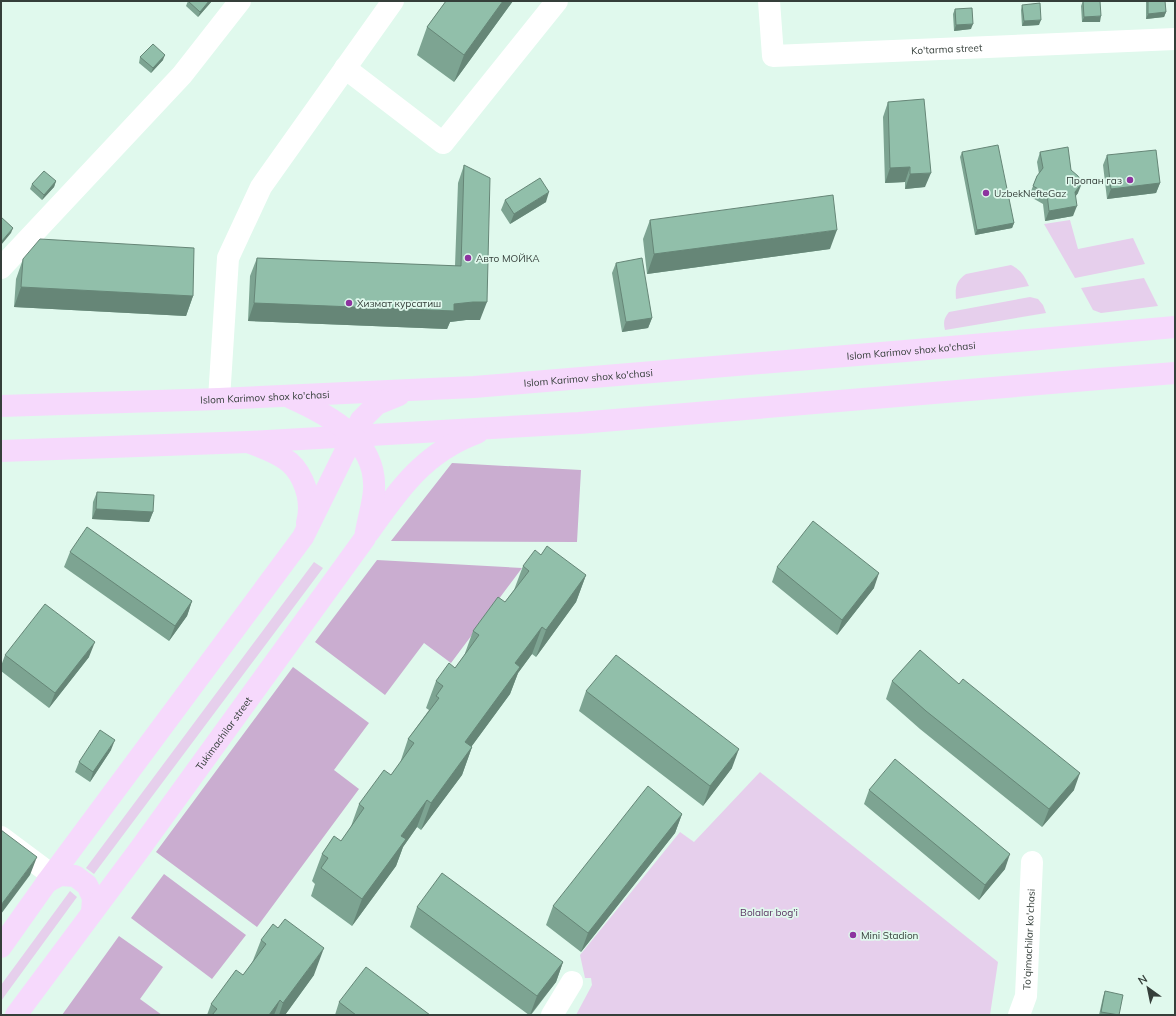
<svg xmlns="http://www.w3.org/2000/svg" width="1176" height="1016" font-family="Mulish,sans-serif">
  <rect width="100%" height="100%" fill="#e0f9ed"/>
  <path fill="#e6cfec" d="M1070 220 1078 249 1133 238 1145 264 1075 278 1044 224Z
    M1011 265C1021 270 1024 275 1029 286L956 299C955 287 956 281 966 274Z
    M1144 278 1158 306 1101 313 1093 310 1081 288Z
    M1030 297 1038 299 1043 305 1046 313 945 330C943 322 944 318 949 312Z
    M314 562 323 568 94 874 86 868Z
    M760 772 998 962 990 1015H576L592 985 591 978H585L580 955 680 832 694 842Z
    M70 891 77 897 1 1001V985Z"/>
  <path fill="#caadd0" d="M452 463 581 470 577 542 391 541Z
    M377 560 522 568 451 663 424 643 385 695 315 642Z
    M293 667 369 723 334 770 359 789 257 927 156 852Z
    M164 874 246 935 212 979 131 918Z
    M119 936 163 967 140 999 162 1015H62Z"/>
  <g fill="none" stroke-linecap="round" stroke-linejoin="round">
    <g stroke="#fff" stroke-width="22">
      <path id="s1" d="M769 1 773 56 1175 39"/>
      <path d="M345 68 443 143 557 1"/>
      <path d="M1 268 182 75 240 1"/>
      <path d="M219 399 228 258 261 187 393 1"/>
      <path d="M1 837 52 875"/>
      <path d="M552 1015 572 982"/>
      <path id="s2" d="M1019 1015 1026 996 1032 862"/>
    </g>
    <g stroke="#f6d9fc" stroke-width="22">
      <path id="s3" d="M1 406 219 399 474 387 905 351 1175 327"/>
      <path d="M251 443C263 448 275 452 285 459 300 468 309 491 309 508 309 513 308 519 307 523"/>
      <path d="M1 451 248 442 579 423 1099 379 1175 373"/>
      <path d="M369 532C399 489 425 452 477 433"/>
      <path d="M47 882 60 875 75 876 87 885 93 898 92 912"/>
      <path d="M1 947 47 882 303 537 361 420 377 404 399 395"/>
      <path id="s4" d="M16 1015 139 850 365 538C367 523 373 505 374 490 377 440 329 415 291 398"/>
    </g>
  </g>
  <path fill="#7da492" d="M188 1H212L198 17 186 6Z
    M446 1H513L454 82 417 55 427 27Z
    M1083 1 1100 22H1082L1081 6Z
    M1146 1H1165L1166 12 1164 17 1146 19Z
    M1022 5 1039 25 1022 26 1021 10Z
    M955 9 971 29 954 31 953 14Z
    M140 57 163 60 151 73 139 63Z
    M888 102 925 187 905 189V182L885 183 883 117Z
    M962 152 1014 223 1012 228 975 235 960 157Z
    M1040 152 1071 170 1078 193 1075 197 1073 216 1045 221 1043 204 1029 196 1037 176 1039 174 1037 162Z
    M1107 155 1160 183 1156 193 1107 199 1103 165Z
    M464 165 480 320H466L450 322 447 329 248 321 250 276 257 258 455 266 458 183Z
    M56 181 54 187 42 200 30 189 32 184Z
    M505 200 546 202 510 224 501 210Z
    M650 220 830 249 647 274 643 239Z
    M23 259 193 296 186 316 14 307 16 279Z
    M616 263 652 318 648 328 622 332 612 273Z
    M97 492 153 512 149 522 92 519 93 502Z
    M70 552 192 601 187 616 169 641 64 567Z
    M541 555 586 575 576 602 536 657 532 654 518 673 510 694 471 747H472L462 775 421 830 417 827 403 847 396 866 352 926 311 896 315 884 312 881 322 854 341 841 350 829 359 804 391 775 400 763 408 739 429 710 426 708 436 681 455 668 464 656 473 631 505 602 514 590 523 566Z
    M777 567 874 588 837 635 772 582Z
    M5 655 89 657 49 708 1 671V666Z
    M892 681 1074 790 1042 827 920 729 886 699Z
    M586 691 732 768 703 806 579 711Z
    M111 750 90 782 75 772 79 762Z
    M869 790 1005 869 979 900 864 804Z
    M682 814 675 833 581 952 546 925 553 906Z
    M417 907 563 962 556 982 531 1015H529L410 927Z
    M261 940 314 975 285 1015H207L211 1004 243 975 252 963Z
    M1105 991 1119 1015H1099L1103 997Z
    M339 1002 430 1015H335Z"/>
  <path fill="#668677" d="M209 1H212L198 17 200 12Z
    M503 1H513L454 82 464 55Z
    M1166 12 1164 17 1146 19 1148 14Z
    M1101 16 1100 22H1082L1084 17Z
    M1041 20 1039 25 1022 26 1024 21Z
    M973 24 971 29 954 31 956 25Z
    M165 55 163 60 151 73 153 68Z
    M910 167 905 182 885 183 890 168Z
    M931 173 925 187 905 189 910 174Z
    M56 181 54 187 42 200 44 195Z
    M1082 183 1078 193 1071 202 1075 192Z
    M1160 183 1156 193 1107 199 1111 189Z
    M549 192 546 202 510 224 514 214Z
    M1077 206 1073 216 1045 221 1049 211Z
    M1014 223 1012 228 975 235 977 230Z
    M13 228 11 233 1 245V242Z
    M837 230 830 249 647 274 654 254Z
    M21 287 193 296 186 316 14 307Z
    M473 302H487L480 320H466L450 322 447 329 248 321 254 303 454 304Z
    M652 318 648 328 622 332 626 322Z
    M96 509 153 512 149 522 92 519Z
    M879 573 874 588 837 635 842 620Z
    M586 575 576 602 536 657 546 630Z
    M192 601 187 616 169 641 175 626Z
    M542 627 532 654 518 673 510 694 455 769 465 742 515 663Z
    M95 642 89 657 49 708 55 693Z
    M115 740 111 750 90 782 93 772Z
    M472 747 462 775 421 830 431 803Z
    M739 749 732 768 703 806 710 786Z
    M1080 773 1074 790 1042 827 1049 809Z
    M427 800 417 827 403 847 396 866 352 926 362 899 401 836Z
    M682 814 675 833 581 952 588 933Z
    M1010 854 1005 869 979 900 985 885Z
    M37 857 30 875 1 914V905Z
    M324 948 314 975 285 1015H279L283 1003Z
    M563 962 556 982 530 1015 537 996Z
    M280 1000 274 1015H269Z"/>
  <path fill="#91bfaa" stroke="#668677" d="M188 1H209L200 12Z
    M446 1H503L464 55 427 27Z
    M1083 1H1100L1101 16 1084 17Z
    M1148 1H1165L1166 12 1148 14Z
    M1040 3 1041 20 1024 21 1022 5Z
    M972 8 973 24 956 25 955 9Z
    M153 44 165 55 153 68 140 57Z
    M924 99 931 173 910 174V167L890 168 888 102Z
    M998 145 1014 223 977 230 962 152Z
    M1068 147 1071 170 1078 176 1082 183 1075 192 1077 206 1049 211 1047 194 1033 186 1037 176 1043 168 1040 152Z
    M1156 150 1160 183 1111 189 1107 155Z
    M464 165 490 178 487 302H473L454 304V311L254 303 257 258 461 266Z
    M44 171 56 181 44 195 32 184Z
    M540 178 549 192 514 214 505 200Z
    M833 195 837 230 654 254 650 220Z
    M1 217 13 228 1 242Z
    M40 239 194 248 193 296 21 287 23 259Z
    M642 258 652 318 626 322 616 263Z
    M97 492 154 495 153 512 96 509Z
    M813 521 879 573 842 620 777 567Z
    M87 527 192 601 175 626 70 552Z
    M547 546 586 575 546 630 542 627 515 663 520 667 465 742 472 747 431 803 427 800 401 836 406 839 362 899 321 868 328 858 322 854 334 836 341 841 364 808 359 804 384 770 391 775 414 743 408 739 439 698 436 696 443 686 436 681 449 663 455 668 479 635 473 631 498 597 505 602 529 571 523 566 535 550 541 555Z
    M45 604 95 642 55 693 5 655Z
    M920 650 959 684 963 679 1080 773 1049 809 926 711 892 681Z
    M616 655 739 749 710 786 586 691Z
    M100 730 115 740 93 772 79 762Z
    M895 759 1010 854 985 885 869 790Z
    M648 786 682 814 588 933 553 906Z
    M1 830 37 857 1 905Z
    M442 873 563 962 537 996 417 907Z
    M285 919 324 948 283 1003 280 1000 269 1015H212L217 1009 211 1004 236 970 243 975 266 944 261 940 273 924 278 928Z
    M366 967 430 1015H356L339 1002Z
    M1105 991 1123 995 1119 1015 1101 1012Z"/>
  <g fill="#8d339f" stroke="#e0f9ed" stroke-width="1.5">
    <circle cx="1130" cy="180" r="4"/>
    <circle cx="986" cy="193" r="4"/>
    <circle cx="468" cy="258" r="4"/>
    <circle cx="349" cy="303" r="4"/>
    <circle cx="853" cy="935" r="4"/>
  </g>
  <g text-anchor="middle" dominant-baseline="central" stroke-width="3.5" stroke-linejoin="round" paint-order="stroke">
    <g font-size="10" fill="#353f3a" stroke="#e0f9ed">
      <text stroke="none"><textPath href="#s1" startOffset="229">Ko'tarma street</textPath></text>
      <text stroke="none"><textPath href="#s3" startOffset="912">Islom Karimov shox ko'chasi</textPath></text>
      <text stroke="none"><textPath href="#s3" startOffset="588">Islom Karimov shox ko'chasi</textPath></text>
      <text stroke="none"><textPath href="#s3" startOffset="264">Islom Karimov shox ko'chasi</textPath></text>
      <text stroke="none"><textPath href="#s4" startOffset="350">Tukimachilar street</textPath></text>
      <text stroke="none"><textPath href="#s2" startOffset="77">To'qimachilar ko'chasi</textPath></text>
    </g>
    <g font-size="10" fill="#353f3a" stroke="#e0f9ed" text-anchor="start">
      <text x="1122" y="180" text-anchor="end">Пропан газ</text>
      <text x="994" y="193">UzbekNefteGaz</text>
      <text x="476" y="258">Авто МОЙКА</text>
      <text x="357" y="303">Хизмат курсатиш</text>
      <text x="861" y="935">Mini Stadion</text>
    </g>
    <g font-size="10" fill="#593361" stroke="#e0f9ed">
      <text x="769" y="912">Bolalar bog'i</text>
    </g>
  </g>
  <rect width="1176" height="1016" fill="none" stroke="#353f3a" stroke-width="4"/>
  <g transform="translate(1148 988) rotate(327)" stroke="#e0f9ed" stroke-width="3" paint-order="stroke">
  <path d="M0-3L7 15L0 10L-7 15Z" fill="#353f3a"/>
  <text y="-6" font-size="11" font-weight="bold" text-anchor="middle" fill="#353f3a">N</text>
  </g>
</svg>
